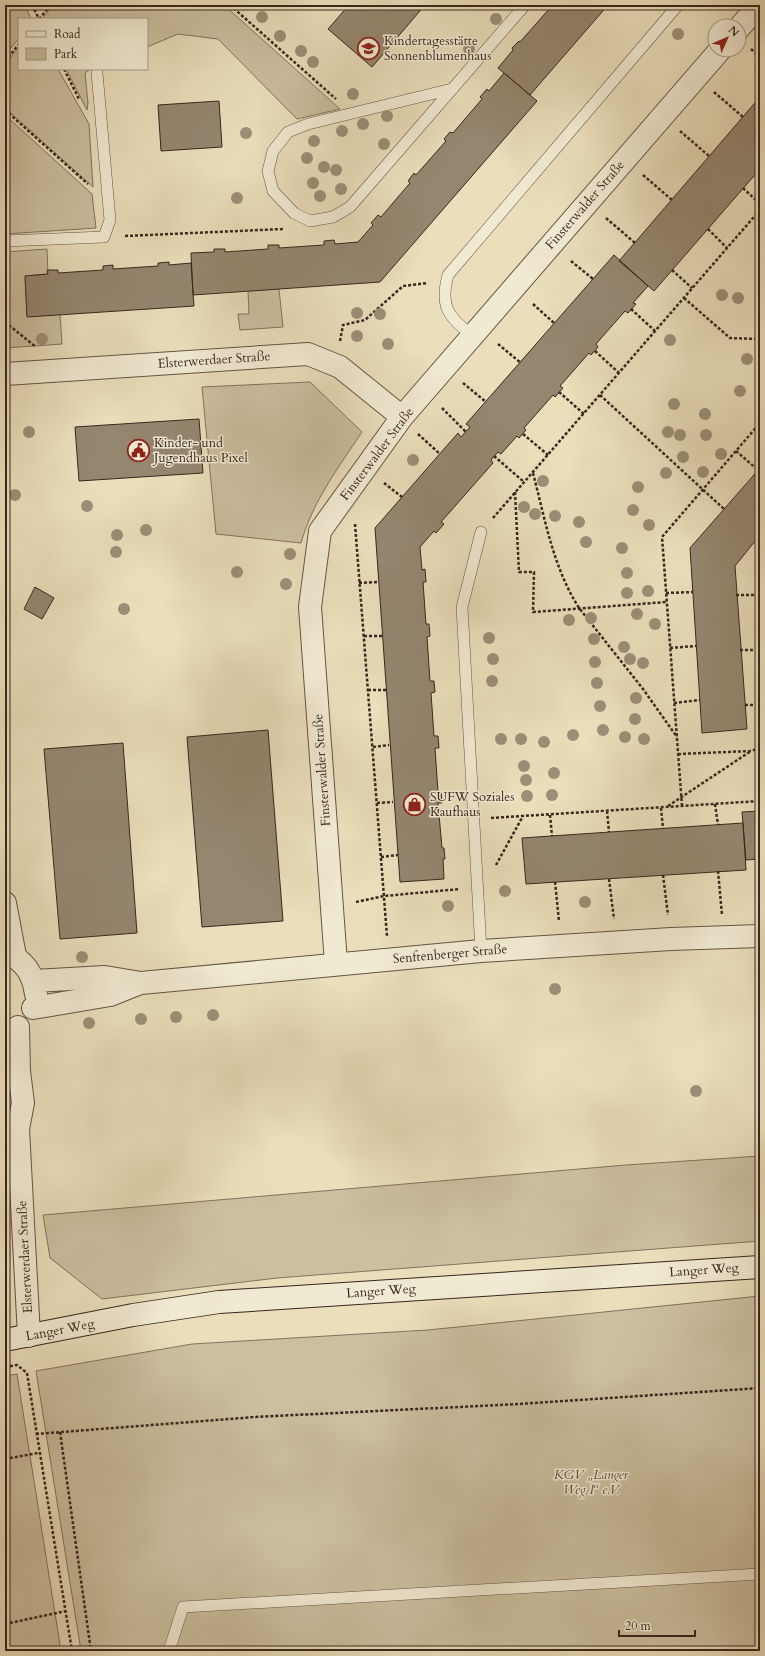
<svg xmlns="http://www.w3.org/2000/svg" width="765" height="1656" font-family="Cardo,serif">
  <rect width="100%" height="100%" fill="#eadebb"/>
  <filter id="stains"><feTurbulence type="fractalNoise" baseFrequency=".005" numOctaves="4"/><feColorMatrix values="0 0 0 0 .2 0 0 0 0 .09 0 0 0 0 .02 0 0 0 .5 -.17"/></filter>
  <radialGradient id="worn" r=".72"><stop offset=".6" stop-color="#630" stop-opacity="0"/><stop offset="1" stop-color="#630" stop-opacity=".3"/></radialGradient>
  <path fill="#ccbfa0" stroke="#827260" d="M5 5H25L31 19H19V38L5 55Z
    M53 5H224L340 109 297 119 218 39 178 34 147 47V19H42Z
    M19 47V69H58L89 124 93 187 5 108V64Z
    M66 69H91L85 73 88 103 87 110Z
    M5 115 92 194 96 228 5 234Z
    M47 249 48 274 25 276 27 316 60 314 62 344 5 348V252Z
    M279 289 283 327 240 330 238 314H249L248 291Z
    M310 382 362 432C338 468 313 501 301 543L216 534 202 387Z
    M760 1156V1241L277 1278 102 1299 50 1258 43 1215 626 1165Z
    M760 1296V1651H81L36 1371 192 1344 428 1330Z
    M17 1374 61 1651H5V1376Z"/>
  <path fill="#958670" stroke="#38261f" d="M349 5H425L372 67 328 29Z
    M549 5H608L530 95 498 68 513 50 512 48 519 41 520 42 550 8Z
    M504 73 537 101 380 282 193 295 191 253 214 252V249H225V252L268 249V245H279V248L324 245V241L334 240 335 244 358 242 373 225 371 223 378 215 381 217 410 183 408 181 414 173 416 175 446 141 444 139 450 132 453 133 482 99 480 97 487 89 489 91Z
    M760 97V169L654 291 619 261Z
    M219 101 222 147 161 151 158 105Z
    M614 255 648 286 633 303 636 304 628 313 625 311 596 344 598 347 591 355 589 353 560 386 563 388 555 397 553 395 524 428 526 430 519 438 517 436 501 454 498 452 491 460 493 463 441 522 444 524 436 533 434 531 420 547 422 570 425 569 426 582H423L426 624H429L430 636 427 637 430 681H434L435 692 431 693 434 736H438L439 748H435L438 792H441L442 803H438L442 848H444L445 859H443L444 879 400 882 375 528 458 433 461 437 470 427 466 424Z
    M169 262V265L191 263 194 306 27 317 25 276 48 274 47 270H58V273L103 270V266L113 265V269L158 266V263Z
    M199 419 203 473 79 481 75 427Z
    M760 468V535L735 566 747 729 702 733 690 548Z
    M35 587 54 598 42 619 24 609Z
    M268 730 283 921 202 927 187 737Z
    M123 743 137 933 60 939 44 749Z
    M760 811V859L746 860 742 812Z
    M743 823 746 870 526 884 522 838Z"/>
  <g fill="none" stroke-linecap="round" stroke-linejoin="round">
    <defs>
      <path id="lane" d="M452 89 308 124 288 132 273 151 268 171 273 191 294 213 310 221 333 217 350 207 525 5
        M5 241 104 237 110 220 97 73
        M472 335C447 317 440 305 448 275L678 5
        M481 951 462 607 481 532
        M169 1651 183 1607 760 1574"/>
      <path id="street" d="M739 28 759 5
        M5 374 308 354 340 367 402 417
        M5 903 15 956
        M5 952C25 961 33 973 36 994
        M336 963 310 607 320 531 402 417 720 50
        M34 981 105 977 141 983 481 951 671 939 760 936
        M33 1008 110 995 140 983
        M18 1027 19 1071 23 1103 18 1129 29 1336"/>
      <path id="secondary" d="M5 1340 133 1315 219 1302 760 1267"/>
    </defs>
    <use href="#lane" stroke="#645446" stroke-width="12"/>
    <use href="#street" stroke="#645446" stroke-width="24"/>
    <use href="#secondary" stroke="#38261f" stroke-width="24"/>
    <path stroke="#38261f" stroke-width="2.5" stroke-dasharray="3 2" stroke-linecap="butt" d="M32 5 39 19
      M230 5 336 99
      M39 19 51 5
      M751 49 760 57
      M5 61 19 44
      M64 69 79 99
      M714 92 743 117
      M5 110 88 184
      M680 131 709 156
      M643 175 672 200
      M743 188 760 204
      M606 218 635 243
      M708 229 727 248
      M125 236 283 229
      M571 261 593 279
      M672 270 692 288
      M684 298 730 338 760 339
      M533 304 554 323
      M631 309 655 331
      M5 322 36 347
      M340 341 343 325 365 320 403 286 428 283
      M498 344 521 363
      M595 351 619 373
      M463 383 486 402
      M559 392 584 414
      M600 395 724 509
      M442 408 466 432
      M418 434 440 454
      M523 434 548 455
      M736 451 758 470
      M494 456 524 482
      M533 473C545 519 553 567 579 608L643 689 677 737
      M384 483 402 497
      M515 492 519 572H534L533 612 667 602
      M493 518 760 210
      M355 524 387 936
      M756 541 760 545
      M359 583 379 582
      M666 593 693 592
      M736 595H760
      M364 636H382
      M670 648 696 646
      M740 650H760
      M368 690H387
      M674 703 700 700
      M745 705H760
      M373 747 389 745
      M678 754 751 751 760 748
      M377 803 393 802
      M715 804 718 825
      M668 806 751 751
      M682 806 662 537 760 423
      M661 808 663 828
      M607 811 609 832
      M550 815 552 836
      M491 818 760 801
      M381 857 398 855
      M496 865 523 816
      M718 871 722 915
      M663 875 668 915
      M609 879 614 919
      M555 882 559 921
      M356 902 384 896 460 889
      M5 1367 17 1365 27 1373 72 1651
      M60 1432 91 1651
      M36 1434 255 1417 519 1404 760 1388
      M5 1459 38 1453
      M5 1624 66 1611"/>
    <use href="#lane" stroke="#f1ead3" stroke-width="11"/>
    <use href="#street" stroke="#f1ead3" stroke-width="22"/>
    <use href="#secondary" stroke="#f1ead3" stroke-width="22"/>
  </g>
  <g fill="#9c8e77">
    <circle cx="262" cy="17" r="6"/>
    <circle cx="496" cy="19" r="6"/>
    <circle cx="678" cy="34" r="6"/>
    <circle cx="280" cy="36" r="6"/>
    <circle cx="469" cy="49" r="6"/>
    <circle cx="301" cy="51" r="6"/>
    <circle cx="313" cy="62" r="6"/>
    <circle cx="353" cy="94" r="6"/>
    <circle cx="387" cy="116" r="6"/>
    <circle cx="363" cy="124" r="6"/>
    <circle cx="342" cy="131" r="6"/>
    <circle cx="246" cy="133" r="6"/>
    <circle cx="314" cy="141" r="6"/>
    <circle cx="384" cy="144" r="6"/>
    <circle cx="307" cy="158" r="6"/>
    <circle cx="324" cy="167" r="6"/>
    <circle cx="336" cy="170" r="6"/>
    <circle cx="313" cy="183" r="6"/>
    <circle cx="341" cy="189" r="6"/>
    <circle cx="320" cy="196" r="6"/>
    <circle cx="237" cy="198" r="6"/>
    <circle cx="722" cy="295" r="6"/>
    <circle cx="738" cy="298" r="6"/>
    <circle cx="357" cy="313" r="6"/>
    <circle cx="380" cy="314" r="6"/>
    <circle cx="357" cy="336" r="6"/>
    <circle cx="42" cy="339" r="6"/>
    <circle cx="670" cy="340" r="6"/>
    <circle cx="388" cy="344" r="6"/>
    <circle cx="747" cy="359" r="6"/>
    <circle cx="740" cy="391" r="6"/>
    <circle cx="674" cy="404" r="6"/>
    <circle cx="705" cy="414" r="6"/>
    <circle cx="29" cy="432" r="6"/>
    <circle cx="668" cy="432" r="6"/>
    <circle cx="680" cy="435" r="6"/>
    <circle cx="706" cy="435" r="6"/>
    <circle cx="721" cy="454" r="6"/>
    <circle cx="683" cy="457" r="6"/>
    <circle cx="413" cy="460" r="6"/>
    <circle cx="703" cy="472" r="6"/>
    <circle cx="666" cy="473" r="6"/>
    <circle cx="543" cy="481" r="6"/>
    <circle cx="638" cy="487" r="6"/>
    <circle cx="15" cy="495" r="6"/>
    <circle cx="87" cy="506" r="6"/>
    <circle cx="524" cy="507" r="6"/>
    <circle cx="633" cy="510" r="6"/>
    <circle cx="535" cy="514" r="6"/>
    <circle cx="555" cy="516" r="6"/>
    <circle cx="579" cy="522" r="6"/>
    <circle cx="649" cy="525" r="6"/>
    <circle cx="146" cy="530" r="6"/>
    <circle cx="117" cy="535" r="6"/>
    <circle cx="586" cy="542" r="6"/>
    <circle cx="622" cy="548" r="6"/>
    <circle cx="116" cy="552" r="6"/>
    <circle cx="290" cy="554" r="6"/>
    <circle cx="237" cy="572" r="6"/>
    <circle cx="627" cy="573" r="6"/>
    <circle cx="286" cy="584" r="6"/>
    <circle cx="648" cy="591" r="6"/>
    <circle cx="627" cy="593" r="6"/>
    <circle cx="124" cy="609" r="6"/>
    <circle cx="637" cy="614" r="6"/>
    <circle cx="591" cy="618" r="6"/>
    <circle cx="569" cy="620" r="6"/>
    <circle cx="655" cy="624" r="6"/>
    <circle cx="489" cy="638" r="6"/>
    <circle cx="594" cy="639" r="6"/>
    <circle cx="624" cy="647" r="6"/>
    <circle cx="493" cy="659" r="6"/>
    <circle cx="630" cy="659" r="6"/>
    <circle cx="595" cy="662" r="6"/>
    <circle cx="643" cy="663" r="6"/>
    <circle cx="492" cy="681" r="6"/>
    <circle cx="597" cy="683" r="6"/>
    <circle cx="636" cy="698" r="6"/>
    <circle cx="600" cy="706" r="6"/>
    <circle cx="635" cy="719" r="6"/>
    <circle cx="603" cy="730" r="6"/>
    <circle cx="573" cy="735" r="6"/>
    <circle cx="625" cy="737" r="6"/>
    <circle cx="501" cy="739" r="6"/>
    <circle cx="521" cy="739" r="6"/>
    <circle cx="644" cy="739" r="6"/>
    <circle cx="544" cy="742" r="6"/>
    <circle cx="524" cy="766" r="6"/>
    <circle cx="554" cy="773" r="6"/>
    <circle cx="526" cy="780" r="6"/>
    <circle cx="552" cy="795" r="6"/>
    <circle cx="527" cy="796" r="6"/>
    <circle cx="505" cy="891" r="6"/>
    <circle cx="585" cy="902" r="6"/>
    <circle cx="448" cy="906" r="6"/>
    <circle cx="82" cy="957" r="6"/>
    <circle cx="555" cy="989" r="6"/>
    <circle cx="213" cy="1015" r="6"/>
    <circle cx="176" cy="1017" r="6"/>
    <circle cx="141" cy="1019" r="6"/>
    <circle cx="89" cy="1023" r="6"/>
    <circle cx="696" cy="1091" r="6"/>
  </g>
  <defs>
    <symbol id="school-ring" viewBox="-11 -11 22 22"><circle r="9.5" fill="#f1ead3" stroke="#8f2418" stroke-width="1.5"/><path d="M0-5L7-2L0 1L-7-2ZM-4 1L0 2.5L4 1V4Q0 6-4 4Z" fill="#8f2418"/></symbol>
    <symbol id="civic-ring" viewBox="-11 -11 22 22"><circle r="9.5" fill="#f1ead3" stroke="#8f2418" stroke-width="1.5"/><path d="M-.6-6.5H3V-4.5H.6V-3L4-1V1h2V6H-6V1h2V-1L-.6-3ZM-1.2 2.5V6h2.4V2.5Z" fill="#8f2418"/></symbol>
    <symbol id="shop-ring" viewBox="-11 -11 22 22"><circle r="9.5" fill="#f1ead3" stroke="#8f2418" stroke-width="1.5"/><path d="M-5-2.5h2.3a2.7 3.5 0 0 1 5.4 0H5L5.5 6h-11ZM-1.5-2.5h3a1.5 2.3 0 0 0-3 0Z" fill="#8f2418"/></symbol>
  </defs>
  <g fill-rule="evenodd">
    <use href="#school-ring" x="356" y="36" width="25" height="25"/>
    <use href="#civic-ring" x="126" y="438" width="25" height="25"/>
    <use href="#shop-ring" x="402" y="792" width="25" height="25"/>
  </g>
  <g text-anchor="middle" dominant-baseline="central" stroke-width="3" stroke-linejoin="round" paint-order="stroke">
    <g font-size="13" fill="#38261f" stroke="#f1ead3" text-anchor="start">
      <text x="384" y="41">Kindertagesstätte<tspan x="384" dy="15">Sonnenblumenhaus</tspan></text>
      <text x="154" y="443">Kinder- und<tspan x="154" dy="15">Jugendhaus Pixel</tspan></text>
      <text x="430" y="797">SUFW Soziales<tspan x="430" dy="15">Kaufhaus</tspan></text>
    </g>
    <g font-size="13" fill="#38261f" stroke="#f1ead3">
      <text transform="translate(585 205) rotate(-49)">Finsterwalder Straße</text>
      <text transform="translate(214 360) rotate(-4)">Elsterwerdaer Straße</text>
      <text transform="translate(377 454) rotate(-53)">Finsterwalder Straße</text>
      <text transform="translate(322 770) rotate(-94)">Finsterwalder Straße</text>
      <text transform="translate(450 954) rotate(-5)">Senftenberger Straße</text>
      <text transform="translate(25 1257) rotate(-93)">Elsterwerdaer Straße</text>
      <text transform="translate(704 1270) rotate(-4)">Langer Weg</text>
      <text transform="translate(381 1291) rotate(-4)">Langer Weg</text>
      <text transform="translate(60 1330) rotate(-11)">Langer Weg</text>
    </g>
    <g font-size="13" font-style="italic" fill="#5d4c3f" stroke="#f1ead3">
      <text x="591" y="1475">KGV „Langer<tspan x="591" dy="15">Weg I“ e.V.</tspan></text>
    </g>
  </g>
  <rect width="765" height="1656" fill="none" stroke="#eadebb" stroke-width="20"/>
  <rect x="6" y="6" width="753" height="1644" fill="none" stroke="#38261f" stroke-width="2"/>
  <rect x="10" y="10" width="745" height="1636" fill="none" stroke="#38261f"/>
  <rect x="18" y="18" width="130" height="52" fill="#f1ead3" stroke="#a79c8b"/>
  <rect x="26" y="31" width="20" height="6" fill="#f1ead3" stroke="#a79c8b"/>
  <text x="54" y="38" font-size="12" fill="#38261f">Road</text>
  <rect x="26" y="48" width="20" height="12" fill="#ccbfa0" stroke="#a79c8b"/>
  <text x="54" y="58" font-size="12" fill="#38261f">Park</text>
  <g transform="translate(727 38) rotate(45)"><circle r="19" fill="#f1ead3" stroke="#a79c8b"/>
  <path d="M0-3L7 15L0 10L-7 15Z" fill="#8f2418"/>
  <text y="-6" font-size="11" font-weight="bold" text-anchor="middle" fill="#38261f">N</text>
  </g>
  <path d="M619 1630v6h76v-6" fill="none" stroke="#38261f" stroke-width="2"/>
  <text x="625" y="1630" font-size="12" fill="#38261f" stroke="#f1ead3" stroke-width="3" paint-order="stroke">20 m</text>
  <rect width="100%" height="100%" filter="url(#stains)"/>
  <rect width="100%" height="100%" fill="url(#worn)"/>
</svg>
